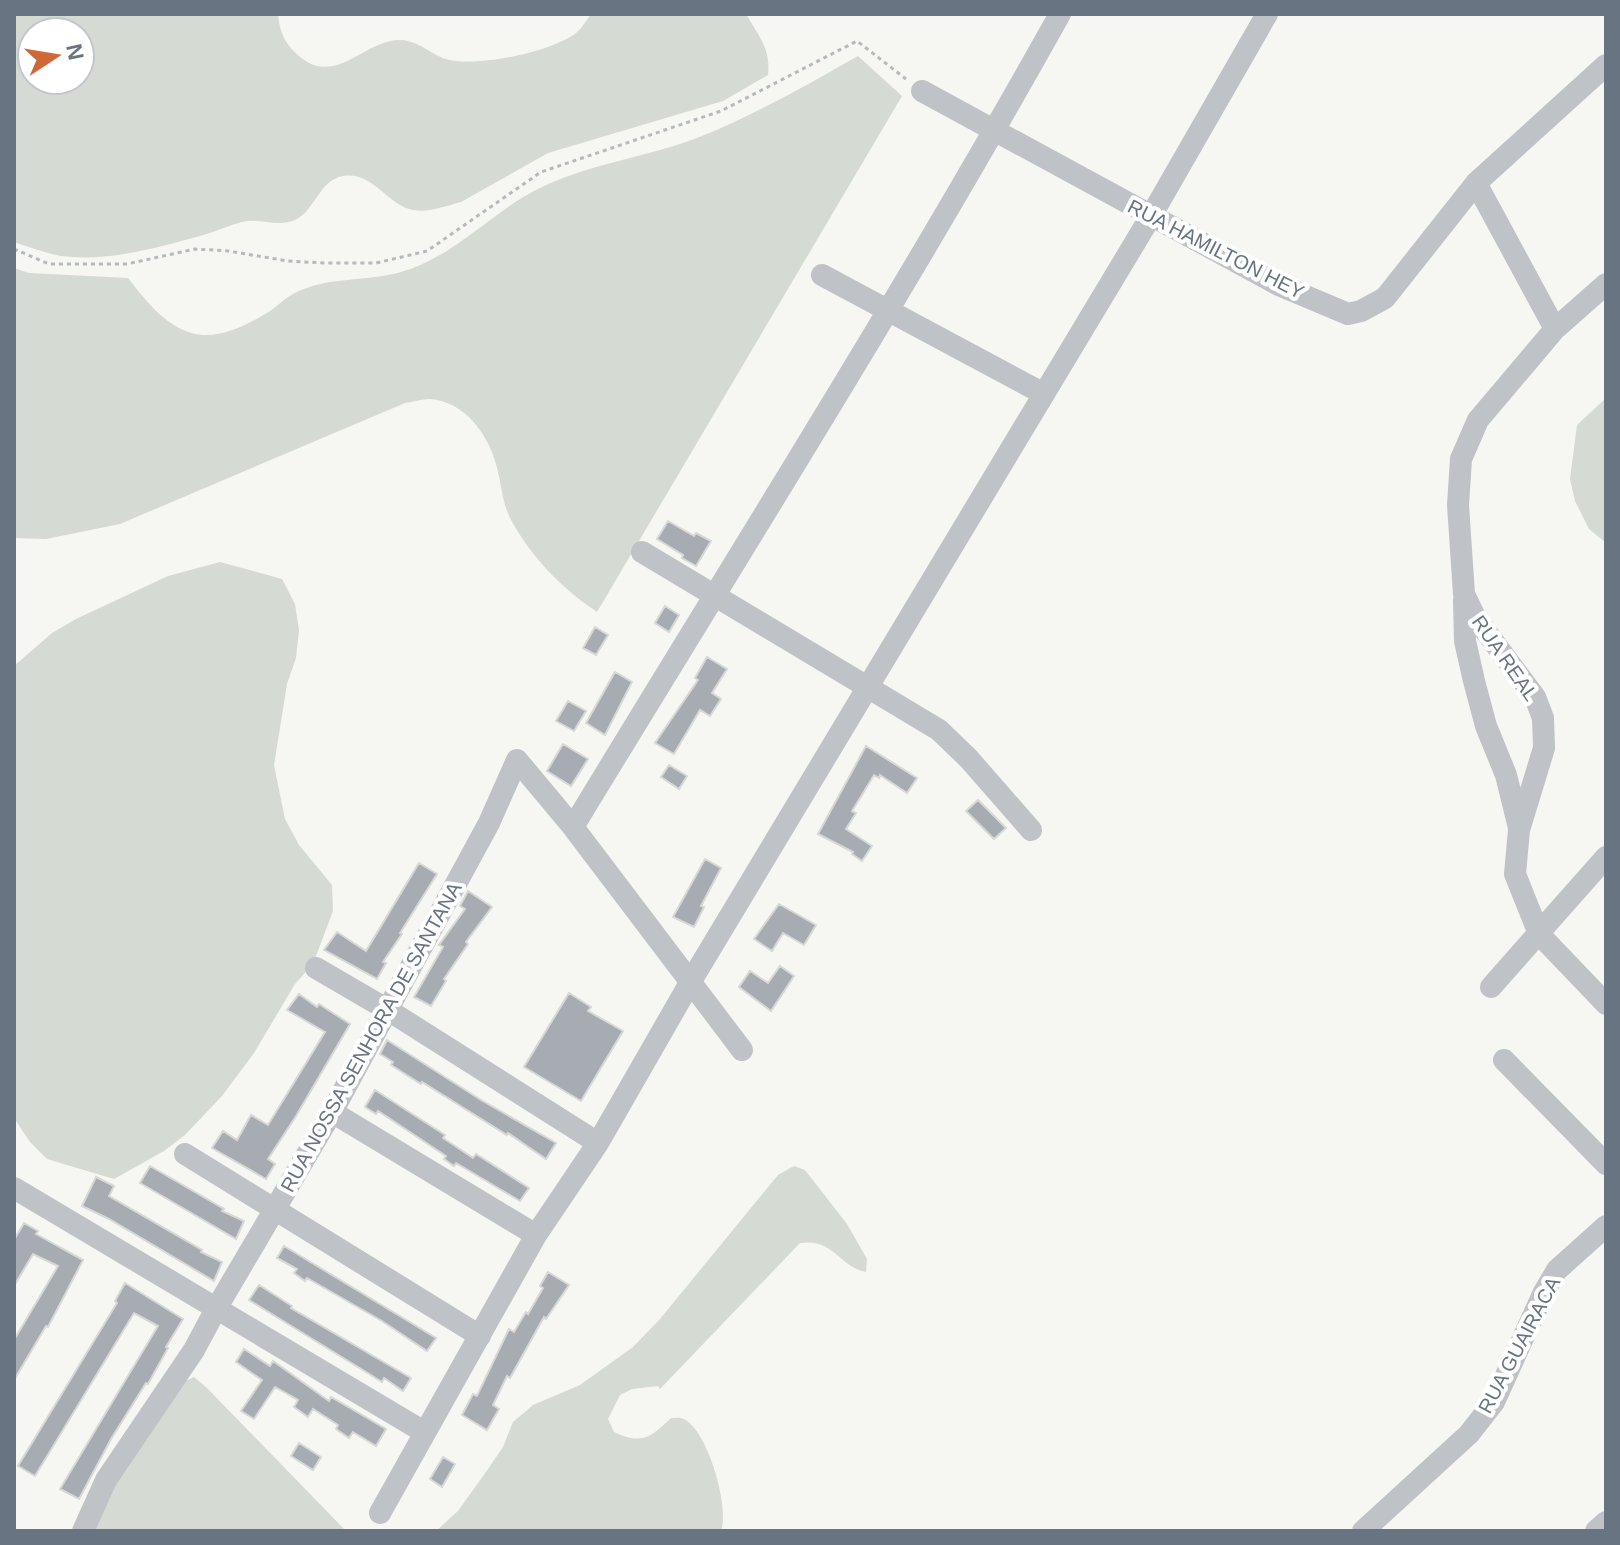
<svg xmlns="http://www.w3.org/2000/svg" width="1620" height="1545" font-family="Helvetica,sans-serif">
  <rect width="100%" height="100%" fill="#f6f6f3"/>
  <path fill="#d5dad3" fill-rule="evenodd" d="M14 14H278C280 33 285 44 299 56 336 88 364 39 401 40 419 41 430 54 446 59 475 68 552 52 576 33 582 28 586 21 591 14H746C758 35 771 49 768 75L723 101 548 153 461 202C446 206 428 213 413 210 387 205 373 171 343 176 319 180 315 211 295 220 278 227 264 219 247 221 231 224 215 232 200 236 155 248 108 262 61 256 45 253 29 247 14 242ZM32 32H80V80H32Z
    M858 56 902 96 597 612C560 587 531 557 510 518 502 502 501 481 496 464 488 434 464 401 430 399 422 399 413 402 405 403L120 524 46 539 14 538V268L29 273 128 278C147 302 169 332 203 335 227 336 251 323 270 311 279 305 286 297 295 293 328 276 366 282 401 272 456 256 492 211 540 188 591 163 650 157 702 136 756 114 807 85 858 56Z
    M1606 398V543L1589 529 1575 501 1570 479 1577 425Z
    M220 562 282 579 295 604 299 630 296 658 287 684 274 765 285 819 299 845 332 885 333 911 313 964 295 984 254 1053 222 1096 185 1135 164 1151 114 1179 47 1159 30 1142 14 1118V666L52 633 76 619 168 576Z
    M794 1166 805 1170 847 1224 867 1259 866 1272C838 1266 834 1238 800 1243L660 1389 658 1386 632 1389 620 1395 608 1419 614 1432C642 1445 650 1438 671 1418 675 1418 680 1417 684 1419 708 1431 730 1508 721 1531H436L458 1511 488 1469 503 1447 513 1422 533 1405 580 1385 633 1347 660 1319 778 1175Z
    M194 1377 207 1388 346 1531H93L116 1476 177 1385Z"/>
  <path fill="#a6acb2" stroke="#d7d7d6" stroke-width="2" d="M668 521 694 536 696 533 711 541 696 566 682 558 683 555 657 539Z
    M665 606 679 615 669 632 655 623Z
    M595 627 608 635 596 655 583 648Z
    M707 657 727 669 712 693 721 699 710 716 700 710 674 754 655 743 698 680 695 678Z
    M615 672 632 682 605 735 586 723Z
    M568 701 586 711 574 731 556 721Z
    M563 744 588 759 571 786 547 771Z
    M866 746 917 778 907 793 880 775 879 778 874 775 852 811 856 813 846 829 872 846 862 861 852 854 853 852 818 834Z
    M669 765 687 776 679 789 661 777Z
    M978 800 1006 828 994 839 966 811Z
    M705 859 721 868 701 906 704 907 694 927 673 917Z
    M419 863 437 874 400 933 402 934 383 962 386 963 377 979 324 950 337 932 366 951Z
    M468 891 492 907 466 942 468 944 444 979 446 981 431 1006 414 997 443 947 439 945 465 909 460 906Z
    M779 904 816 925 804 945 783 933 772 951 754 939Z
    M780 966 794 976 771 1011 739 987 750 971 768 983Z
    M569 993 591 1007 588 1011 623 1031 581 1101 524 1067Z
    M299 994 317 1007 319 1004 350 1024 296 1116 268 1159 275 1164 266 1179 212 1148 223 1131 237 1140 251 1115 268 1125 325 1032 287 1010Z
    M387 1040 481 1100 556 1143 546 1159 508 1133 507 1135 422 1082 421 1084 391 1065 393 1062 380 1054Z
    M375 1090 445 1135 443 1138 473 1158 476 1154 529 1188 520 1201 456 1163 454 1166 444 1159 446 1156 378 1111 376 1114 365 1107Z
    M150 1166 224 1209 222 1211 244 1221 236 1239 140 1183Z
    M96 1177 114 1186 109 1196 202 1250 201 1252 222 1262 214 1281 109 1219 82 1206Z
    M24 1223 38 1231 36 1234 83 1260 48 1327 46 1326 14 1380V1340L58 1266 33 1254 14 1286V1240Z
    M284 1246 436 1338 427 1351 382 1321 307 1278 305 1281 294 1273 297 1269 277 1258Z
    M548 1272 569 1285 546 1319 544 1317 510 1378 507 1376 493 1405 499 1409 487 1430 462 1415 473 1394 477 1396 509 1329 514 1332 526 1312 528 1314 543 1288 540 1286Z
    M125 1283 183 1319 166 1347 168 1348 148 1384 146 1383 111 1439 79 1499 60 1489 158 1326 134 1313 35 1476 18 1466 117 1303 115 1301Z
    M259 1285 292 1306 291 1308 411 1378 403 1391 384 1378 382 1382 371 1375 249 1300Z
    M244 1349 270 1366 273 1361 329 1401 331 1397 386 1429 376 1446 353 1432 349 1438 336 1429 338 1425 313 1409 308 1417 294 1407 298 1400 275 1387 254 1419 241 1411 262 1380 236 1362Z
    M299 1443 321 1457 313 1470 291 1456Z
    M443 1457 455 1464 442 1487 430 1479Z"/>
  <g fill="none" stroke-linecap="round" stroke-linejoin="round">
    <path stroke="#b7babc" stroke-width="3" stroke-dasharray="4 4" stroke-linecap="butt" d="M14 249 49 264H127L195 249 228 251 288 261 324 263H376L427 251 541 172 721 111 857 41 906 79"/>
    <path stroke="#bfc2c6" stroke-width="22" d="M922 91 1279 285 1348 314 1361 311 1385 298 1476 183 1606 65
      M1476 183 1555 329
      M822 275 1044 394
      M1606 284 1555 329 1478 420 1461 459 1458 505 1464 594 1475 617 1535 697 1543 718 1544 748 1519 830 1515 874 1539 934 1606 1004
      M642 552 939 730 969 759 1031 830
      M1464 599 1465 641 1474 681 1486 726 1506 775 1519 828
      M573 827C737 557 906 290 1060 14
      M316 968 388 1010 598 1143
      M1491 987 1606 857
      M1504 1060 1606 1164
      M332 1112 536 1235
      M185 1154 480 1336
      M14 1188 424 1432
      M380 1513 536 1235 598 1143 691 981 1151 216 1267 14
      M83 1531 106 1480 194 1350 216 1309 332 1112 489 823 517 760 573 827 742 1050
      M1363 1531 1469 1434 1494 1402 1544 1292 1557 1270 1606 1226
      M1596 1531 1606 1522"/>
  </g>
  <g text-anchor="middle" dominant-baseline="central" stroke-width="8" stroke-linejoin="round" paint-order="stroke">
    <g font-size="20" fill="#687481" stroke="#fff">
      <text transform="translate(1216 249) rotate(27)">RUA HAMILTON HEY</text>
      <text transform="translate(1505 658) rotate(55)">RUA REAL</text>
      <text transform="translate(371 1037) rotate(-61)">RUA NOSSA SENHORA DE SANTANA</text>
      <text transform="translate(1519 1345) rotate(-62)">RUA GUAIRACA</text>
    </g>
  </g>
  <rect width="1620" height="1545" fill="none" stroke="#687481" stroke-width="32"/>
  <g transform="translate(56 56) rotate(78)"><circle r="38" fill="#ffffff" stroke="#c3c7cd" stroke-width="2"/>
  <path d="M0-6L14 30L0 20L-14 30Z" fill="#d06739"/>
  <text y="-12" font-size="22" font-weight="bold" text-anchor="middle" fill="#687481">N</text>
  </g>
</svg>
